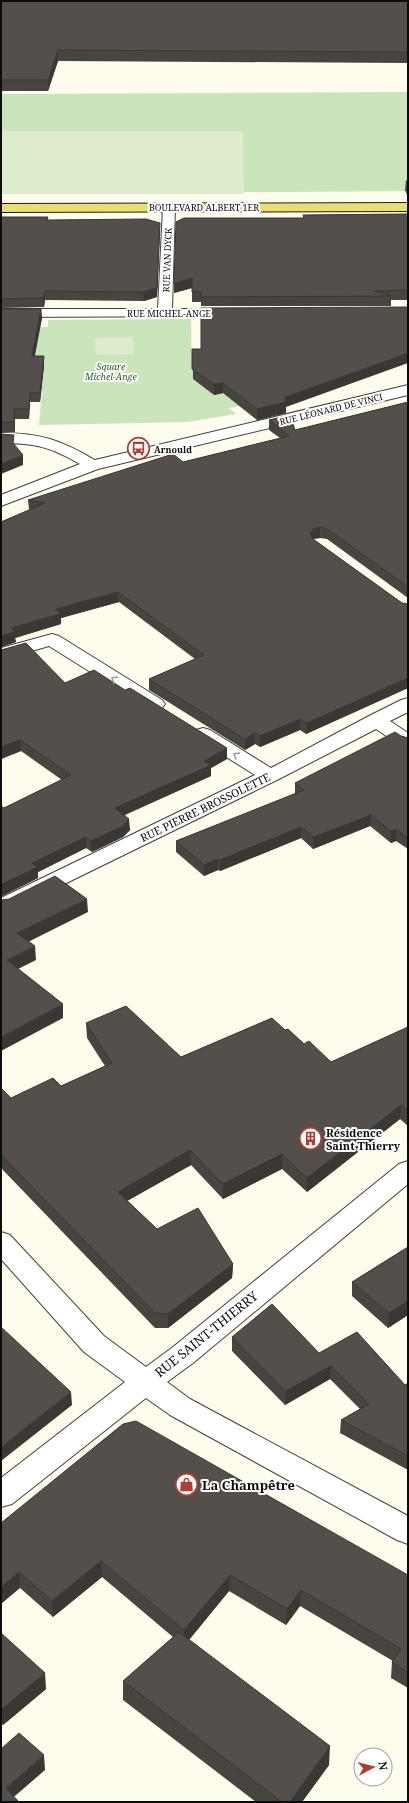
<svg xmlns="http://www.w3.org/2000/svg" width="409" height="1803" font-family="'Noto Serif',serif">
  <rect width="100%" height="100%" fill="#fdfced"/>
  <path fill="#cae4bb" d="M408 92V191L1 194V94Z
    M191 319 192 375 408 326 239 406 229 408 236 414 187 422 39 425 42 390H31L1 344 39 327H48V320Z"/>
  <path fill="#dceccc" d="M1 131H243L244 194H1Z
    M133 337 134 354 96 355 95 338Z"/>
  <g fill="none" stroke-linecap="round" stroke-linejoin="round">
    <defs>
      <path id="minor" d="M169 203 173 204 175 207 172 309H230L235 310 237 313 235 316 1 317V309H158L163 207 165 204Z
        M408 385V395L98 469 1 506V495L80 464C50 447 36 443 1 443V433C41 433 60 440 95 460Z
        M52 634 59 636 162 700 165 704 162 708 155 710 148 708 49 646 1 660V648Z
        M408 698V712L390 721 408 733V748L401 746 376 729 277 780 9 911 1 913V898L255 775 196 738 193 734 196 730 203 728 210 730 271 768 369 716 401 700Z
        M408 1161V1184L193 1363 167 1382 190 1399 408 1516V1544L397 1540 170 1415 146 1398 12 1504 1 1507V1478L125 1382 84 1352 1 1259V1232L10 1235 104 1336 146 1367 173 1347 399 1164Z"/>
      <path id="major" d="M408 203V211L1 212V204Z"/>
    </defs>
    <use href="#minor" stroke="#3f3f3f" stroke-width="2"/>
    <use href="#major" stroke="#1d1d1d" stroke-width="2"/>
    <use href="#minor" fill="#fff" fill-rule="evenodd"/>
    <use href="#major" fill="#e9df71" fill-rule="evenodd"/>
  </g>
  <path fill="#484440" d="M1 1H408V63L58 61 48 91H1Z
    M406 181H408V197L405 190Z
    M408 214V300H391V306H201V302H192V288L174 293 303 218V215Z
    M1 217H48V220L160 231 157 297 144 301 45 300 44 307 1 308Z
    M1 309H41L42 318 34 356 44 366 40 402H30L29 419H15V432H1Z
    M192 349 286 407V413L257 420 223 393 214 395 193 379Z
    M408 402V598L327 539 320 538 313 539 402 603 408 604V688L306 734 300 730 260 747 255 744 245 750 149 690V679L195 659 119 602 61 618V624L15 638 16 642 1 647V522L29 510 28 500 280 438 269 430V420L295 430Z
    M1 650 65 683 227 759 211 768V776L125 815 130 830 123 837 92 852 86 848 38 872V878L2 896 1 893V806L4 808 62 780 21 751 1 759Z
    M401 736 408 738V849L396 841 391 843 370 826 313 849 301 838 220 871 218 870 204 876 176 852V841L295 794V783Z
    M86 1023 181 1057 285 1030 304 1044 331 1062 408 1027V1126L400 1119 307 1192 282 1169 223 1199 191 1165 127 1201 157 1229 233 1264 232 1278 168 1328H155L1 1168V1088L11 1098 61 1086 105 1066 87 1038Z
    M408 1247V1315L388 1328 352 1296V1282Z
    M232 1337 319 1353 405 1385 408 1383V1470L340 1433 341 1420 360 1409 330 1379 285 1405 232 1351Z
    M1 1523 408 1575V1688L391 1678 392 1662 393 1661 300 1606 286 1625 229 1591 189 1640 329 1765 302 1802H256L123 1700V1681L173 1637 102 1577 53 1617 20 1588Z
    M1 1633 46 1689 3 1725 1 1723Z"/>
  <path fill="#3b3734" d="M58 50V61L48 91V80Z
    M160 223 157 297 144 301 143 292Z
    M192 278V288L174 293V283Z
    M45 291V300L44 307 43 298Z
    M41 309 42 318 33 366 32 356Z
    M408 353V363L286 407V413L257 420V409L285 397Z
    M44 356V366L40 402V393Z
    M223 383V393L214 395V384Z
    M30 393V402L29 419V409Z
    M14 409 15 419V432L14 422Z
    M23 455V465L1 474V464Z
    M320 527V538L313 539 310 534 313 529Z
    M118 592 119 602 61 618V624L15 638 16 642 1 647V636L11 628 56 609Z
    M408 678V688L306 734 307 723Z
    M300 719V730L260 747V736Z
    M255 733V744L245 750V739Z
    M20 740 21 751 1 759V747Z
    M227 748V759L211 768V776L115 819V808Z
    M371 815 370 826 313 849 314 837Z
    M129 819 130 830 123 837 92 852 91 841Z
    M301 827V838L220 871V860Z
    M396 829V841L391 843V831Z
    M86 837V848L38 872V878L2 896V884L32 863Z
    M218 859V870L204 876V865Z
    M87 899 88 912 18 947 17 933Z
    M35 946 36 960 8 974 7 960Z
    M63 1004V1018L1 1051V1037Z
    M401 1105 400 1119 307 1192V1178Z
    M190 1150 191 1165 118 1206V1192Z
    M282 1154V1169L223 1199V1184Z
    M233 1264 232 1278 168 1328V1314Z
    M408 1301V1315L388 1328 389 1313Z
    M331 1366 330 1379 285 1405 286 1391Z
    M71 1392 72 1405 1 1461V1447Z
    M101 1561 102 1577 53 1617 52 1601Z
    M19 1572 20 1588 1 1604V1587Z
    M230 1575 229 1591 184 1646V1630Z
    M301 1590 300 1606 286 1625 287 1609Z
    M45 1673 46 1689 3 1725 1 1710Z
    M330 1746 329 1765 302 1802H290Z
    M44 1755 45 1770 8 1802 6 1788Z"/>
  <path fill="#544f4a" stroke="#3b3734" d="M1 1H408V52L58 50 48 80H1Z
    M406 181H408V187Z
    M408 214V290L374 291 391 296 201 297V292H192V278L174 283 176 222 184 218H304L303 215Z
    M1 217H48L47 220 146 219 160 223 157 288 143 292 45 291 43 298 1 299Z
    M408 307V353L285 397 286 402 257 409 223 383 214 384 192 369V349H201V308Z
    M1 309H41L32 356H44L40 393H30L29 409H14V422H1Z
    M408 402V485H407H408V587L327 529 320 527 313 529 310 534 313 539 402 603 408 604V678L307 723 300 719 260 736 255 733 245 739 149 679 204 655 118 592 56 609 60 614 11 628 15 632 1 636V522L45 503 28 500 173 454 183 462 289 436 269 420 290 415 295 430Z
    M1 434 14 435 13 443 23 455 1 464Z
    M26 643 65 683 94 670 125 690 130 688 227 748 204 761 211 765 115 808 129 819 123 826 91 841 86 837 32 863 38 867 2 884 1 883V806L4 808 71 775 20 740 1 747V650Z
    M395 732 401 736 408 738V838L396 829 391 831 371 815 314 837 301 827 220 860 218 859 204 865 176 841 304 790 295 783Z
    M55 876 87 899 17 933 35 946 7 960 63 1004 1 1037V900L9 899Z
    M126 1006 181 1057 272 1018 285 1030 288 1029 304 1044 309 1041 331 1062 408 1027V1111L401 1105 307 1178 282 1154 223 1184 190 1150 118 1192 157 1229 198 1208 233 1264 168 1314 155 1313 1 1155V1088L11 1098 53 1078 61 1086 112 1063 86 1023Z
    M408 1247V1301L389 1313 352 1282Z
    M272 1304 319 1353 357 1332 405 1385 408 1383V1456L341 1420 369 1404 331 1366 286 1391 232 1337Z
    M1 1327 71 1392 1 1447Z
    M136 1421 408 1575V1672L392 1662 401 1649 301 1590 287 1609 230 1575 184 1630 101 1561 52 1601 19 1572 1 1587V1523L123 1424Z
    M179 1632 330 1746 290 1802H282L123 1681Z
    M1 1633 45 1673 1 1710Z
    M19 1733 44 1755 6 1788 19 1802H1V1749Z"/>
  <defs><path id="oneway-chevron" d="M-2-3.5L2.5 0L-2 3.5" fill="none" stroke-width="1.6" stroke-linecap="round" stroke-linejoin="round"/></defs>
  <g stroke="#9e9e9e">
    <use href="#oneway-chevron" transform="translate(114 679) rotate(-148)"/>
    <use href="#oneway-chevron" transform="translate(236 755) rotate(-148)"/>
  </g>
  <defs>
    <symbol id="bus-ring" viewBox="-11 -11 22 22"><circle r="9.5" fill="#fff" stroke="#ad4034" stroke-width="1.5"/><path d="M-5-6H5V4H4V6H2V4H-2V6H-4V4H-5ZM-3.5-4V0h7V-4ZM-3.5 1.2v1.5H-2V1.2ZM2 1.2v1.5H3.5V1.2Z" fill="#ad4034"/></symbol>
    <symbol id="building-ring" viewBox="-11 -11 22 22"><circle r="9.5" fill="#fff" stroke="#ad4034" stroke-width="1.5"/><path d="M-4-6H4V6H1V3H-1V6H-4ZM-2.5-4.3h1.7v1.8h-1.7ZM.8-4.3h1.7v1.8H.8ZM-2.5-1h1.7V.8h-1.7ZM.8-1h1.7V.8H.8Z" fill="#ad4034"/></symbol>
    <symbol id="shop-ring" viewBox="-11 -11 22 22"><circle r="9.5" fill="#fff" stroke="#ad4034" stroke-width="1.5"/><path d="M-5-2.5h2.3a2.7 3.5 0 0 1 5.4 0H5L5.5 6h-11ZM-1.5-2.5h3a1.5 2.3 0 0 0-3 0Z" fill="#ad4034"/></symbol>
  </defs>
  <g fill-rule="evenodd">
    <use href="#bus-ring" x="126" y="436" width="25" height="25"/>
    <use href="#building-ring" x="298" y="1126" width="25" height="25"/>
    <use href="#shop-ring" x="174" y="1472" width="25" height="25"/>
  </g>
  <g text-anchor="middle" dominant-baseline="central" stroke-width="4" stroke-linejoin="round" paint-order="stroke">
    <g font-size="9" fill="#0c0c0c" stroke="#fff">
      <text x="204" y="207">BOULEVARD ALBERT 1ER</text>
      <text transform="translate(167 260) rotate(-88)">RUE VAN DYCK</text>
      <text x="169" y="313">RUE MICHEL-ANGE</text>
      <text transform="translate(331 409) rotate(-14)">RUE LÉONARD DE VINCI</text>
    </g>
    <g font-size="9" font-style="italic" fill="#275d24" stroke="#fff">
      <text x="111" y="366">Square<tspan x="111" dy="10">Michel-Ange</tspan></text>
    </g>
    <g font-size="9" font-weight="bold" fill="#0c0c0c" stroke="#fff" text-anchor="start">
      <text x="154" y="449">Arnould</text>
    </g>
    <g font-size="11" fill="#0c0c0c" stroke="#fff">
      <text transform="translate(205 807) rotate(-26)">RUE PIERRE BROSSOLETTE</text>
    </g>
    <g font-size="11" font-weight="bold" fill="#0c0c0c" stroke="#fff" text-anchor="start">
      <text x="326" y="1132">Résidence<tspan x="326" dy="13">Saint Thierry</tspan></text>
    </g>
    <g font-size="13" fill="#0c0c0c" stroke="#fff">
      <text transform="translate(206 1334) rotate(-39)">RUE SAINT-THIERRY</text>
    </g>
    <g font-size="13" font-weight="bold" fill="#0c0c0c" stroke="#fff" text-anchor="start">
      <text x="202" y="1485">La Champêtre</text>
    </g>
  </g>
  <rect width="409" height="1803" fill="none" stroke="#0c0c0c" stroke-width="4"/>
  <g transform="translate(373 1767) rotate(83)"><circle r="19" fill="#ffffff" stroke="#9e9e9e"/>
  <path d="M0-3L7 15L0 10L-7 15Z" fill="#ad4034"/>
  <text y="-6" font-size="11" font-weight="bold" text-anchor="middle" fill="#0c0c0c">N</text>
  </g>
</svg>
